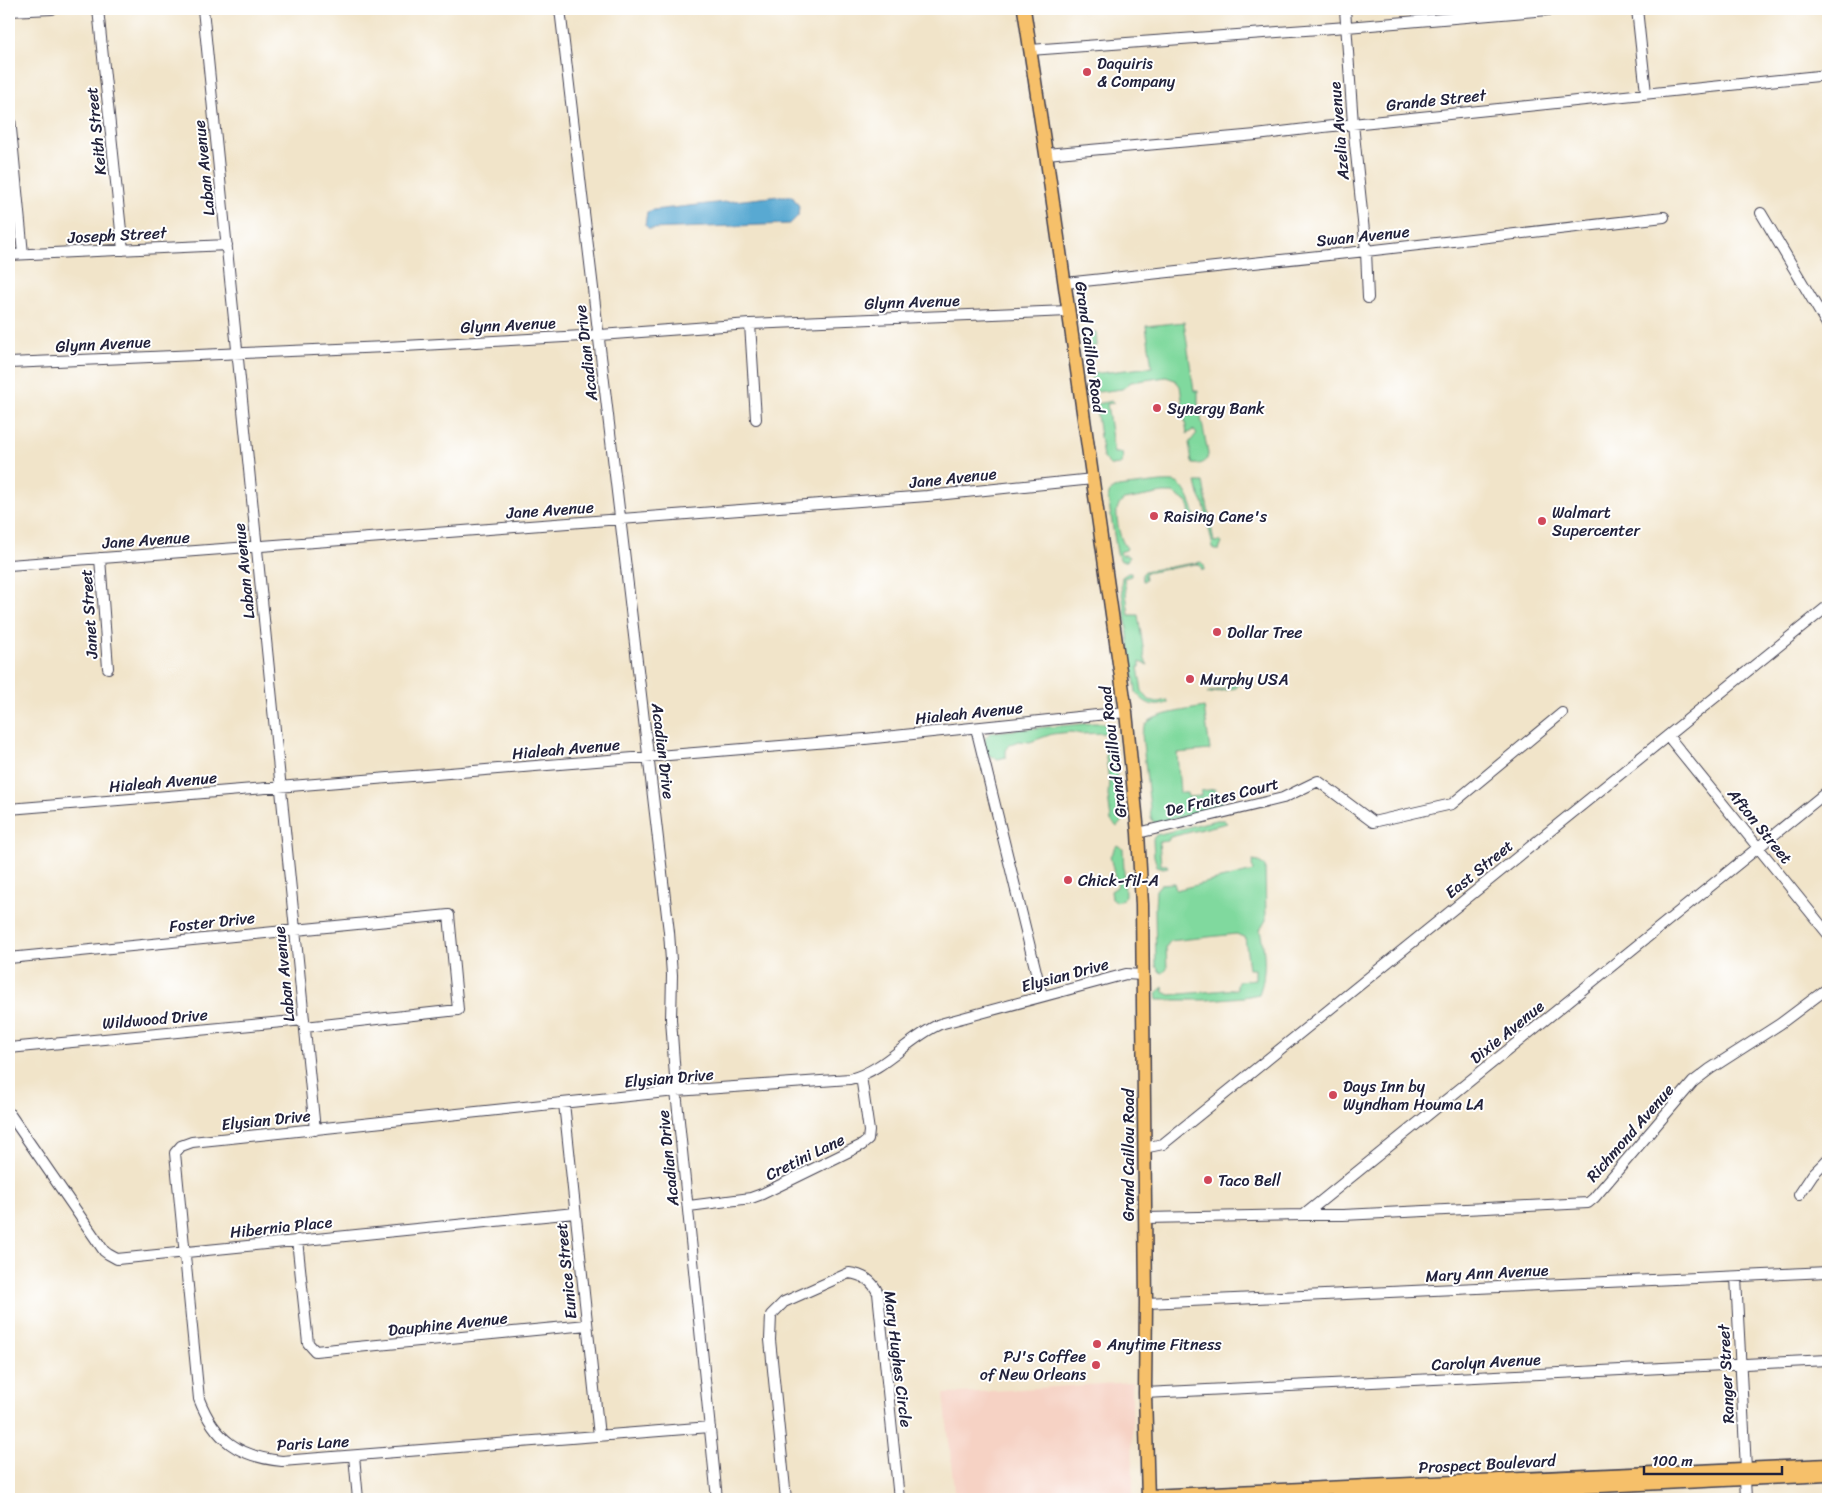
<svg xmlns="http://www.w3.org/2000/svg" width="1837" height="1508" font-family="Sriracha,sans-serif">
  <rect width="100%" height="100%" fill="#fff"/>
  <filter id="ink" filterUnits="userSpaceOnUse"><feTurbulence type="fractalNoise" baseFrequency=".02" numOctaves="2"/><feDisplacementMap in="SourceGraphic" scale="10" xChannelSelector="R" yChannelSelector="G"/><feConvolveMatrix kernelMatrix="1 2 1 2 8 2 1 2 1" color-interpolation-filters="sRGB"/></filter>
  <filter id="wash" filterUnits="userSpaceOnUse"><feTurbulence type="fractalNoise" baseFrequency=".0096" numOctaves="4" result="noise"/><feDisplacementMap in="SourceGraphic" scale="20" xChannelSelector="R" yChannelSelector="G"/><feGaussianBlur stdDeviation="1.12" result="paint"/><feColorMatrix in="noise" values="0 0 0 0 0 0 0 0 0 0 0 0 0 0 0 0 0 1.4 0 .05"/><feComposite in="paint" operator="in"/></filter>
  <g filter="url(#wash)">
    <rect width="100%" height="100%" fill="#f1e4c9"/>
    <path fill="#f6d2c4" d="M1132 1382 1133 1499H955L944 1394Z"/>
    <path fill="#80d99e" stroke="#517e6c" d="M1184 322 1194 391H1198V403L1208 453C1208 462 1202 465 1193 464L1192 462 1189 443 1197 433 1193 430 1187 434 1180 386 1175 380 1166 377 1131 382 1122 389 1098 392 1093 388 1091 374 1152 367 1146 326Z
      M1085 332H1096L1097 346 1090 347 1091 352H1088Z
      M1112 401 1114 403 1107 404 1114 453H1122L1123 459 1120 465 1111 466 1103 458 1096 408 1097 404Z
      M1161 482C1166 482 1173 481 1177 483 1186 487 1196 512 1195 522L1193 523 1191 521 1188 503 1173 493H1163L1124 500C1120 503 1118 505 1117 510 1116 520 1120 542 1127 548L1126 550 1120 552 1121 555H1126L1129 557 1127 561H1121L1117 553 1108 498 1110 491 1118 487Z
      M1196 482H1203L1214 542 1220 541 1222 543 1219 550H1215L1213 547 1204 505 1199 495Z
      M1201 562 1204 565V570H1202L1200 565 1195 564 1145 573 1146 580 1143 581 1142 574 1145 571Z
      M1128 573H1131V576L1124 578 1129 615H1138L1145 660 1148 665 1140 662V667H1138L1142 691 1149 700 1158 702 1167 700 1169 702C1156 709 1144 704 1136 692L1121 585 1122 577Z
      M1241 675 1244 677 1236 688 1207 694 1209 692C1223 689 1235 688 1241 675Z
      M1204 707 1210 750 1177 753 1180 793H1187L1188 797 1201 796V791L1215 789 1216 801H1222L1225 804 1222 807 1158 823H1154L1151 817 1142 734C1143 730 1144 726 1147 723 1157 713 1190 710 1204 707Z
      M1092 723H1109L1111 726 1122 821 1117 827 1111 821 1108 795 1109 781 1104 743 1106 736 1104 733 1081 734 1071 732 1052 734 1030 742 1018 741 1008 746 1006 751V757L998 759 987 754C985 744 982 737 992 732Z
      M1216 820H1224L1227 823 1170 837 1168 841 1159 842 1161 865H1167L1168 867 1163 868 1157 866 1154 856 1153 839 1156 835Z
      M1117 845 1123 849 1125 895 1123 899 1116 902 1112 899 1111 891 1117 887 1118 884 1115 878 1110 856Z
      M1253 861 1259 862 1265 866 1266 920 1260 930C1265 951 1267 973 1259 994L1243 997 1207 1000H1157L1156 993 1163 987 1164 992 1170 995 1237 989V984L1239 981 1255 979V969H1249L1245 937 1236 934 1170 941 1166 947 1167 969 1163 973 1160 972 1156 966 1155 908 1156 890 1161 884 1174 883 1176 890 1253 871 1252 864Z"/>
    <path fill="#58a9d2" stroke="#3d6686" d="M779 196H792L799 206 798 216 790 224 649 229 645 225 647 212 653 210Z"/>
  </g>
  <g filter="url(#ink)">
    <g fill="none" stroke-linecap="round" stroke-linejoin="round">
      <defs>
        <path id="minor" d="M98 9 123 250
          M203 9 315 1130
          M560 9 669 932 672 975 671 1019 676 1091 717 1499
          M1345 9 1353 124 1366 251 1368 298
          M1637 9 1646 93
          M9 11 52 9
          M1030 50 1347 27 1560 9
          M9 108 23 254
          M1046 154 1256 135 1323 127 1828 75
          M1761 213 1828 326
          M9 255 227 245
          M1065 283 1366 251 1664 217
          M750 324 756 419
          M9 363 386 347 600 335 750 324 1068 311
          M100 558 108 668
          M9 565 927 496 1093 479
          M976 728 1042 996
          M1668 736 1828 934
          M9 809 865 739 1126 712
          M1138 833 1283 798 1318 781 1373 822 1452 804 1562 713
          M9 958 449 915 458 1010 305 1027
          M9 1048 304 1020
          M564 1103 599 1436
          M9 1113 104 1251 108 1254 117 1259 575 1213
          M1144 1148 1163 1144 1828 606
          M1799 1195 1813 1174 1828 1159
          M689 1206 751 1198 762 1194 862 1145 868 1140 869 1131 861 1076
          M1304 1215H1343L1588 1203 1594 1198 1693 1082 1710 1069 1780 1024 1828 988
          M1145 1218 1304 1215 1828 791
          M297 1240 308 1343 315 1351 587 1325
          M1736 1277 1746 1469
          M1146 1303 1828 1272
          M1145 1393 1828 1360
          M710 1427 282 1461C239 1457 215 1440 199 1399L175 1153 181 1146 192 1142 676 1091 850 1079C885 1070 908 1038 940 1024L1126 974 1142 975
          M354 1456 358 1499
          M1745 1479 1746 1499
          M786 1499 770 1340 771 1315 784 1302 849 1273C863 1275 872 1280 878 1293L899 1499"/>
        <path id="major" d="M1024 9 1046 154 1126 712 1138 833 1142 905 1146 1303 1145 1393 1148 1499
          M1148 1496 1828 1465
          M1335 1499 1828 1475"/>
      </defs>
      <use href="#minor" stroke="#413f50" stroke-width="12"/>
      <use href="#major" stroke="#413f50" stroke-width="15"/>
      <use href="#minor" stroke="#fff" stroke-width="10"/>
      <use href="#major" stroke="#f6c06b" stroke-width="12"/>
    </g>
  </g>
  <g fill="#d1495b" stroke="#fff" stroke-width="2">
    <circle cx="1087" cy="72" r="5"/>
    <circle cx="1157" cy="408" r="5"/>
    <circle cx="1154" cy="516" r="5"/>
    <circle cx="1542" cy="521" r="5"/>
    <circle cx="1217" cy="632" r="5"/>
    <circle cx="1190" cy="679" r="5"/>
    <circle cx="1068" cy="880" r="5"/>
    <circle cx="1333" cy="1095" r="5"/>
    <circle cx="1208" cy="1180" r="5"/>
    <circle cx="1097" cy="1344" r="5"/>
    <circle cx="1096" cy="1365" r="5"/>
  </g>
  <g text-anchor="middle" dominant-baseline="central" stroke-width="4" stroke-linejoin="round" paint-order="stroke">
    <g font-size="16" fill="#22223b" stroke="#fff" text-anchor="start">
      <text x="1097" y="63">Daquiris<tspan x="1097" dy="18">&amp; Company</tspan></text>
      <text x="1167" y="408">Synergy Bank</text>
      <text x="1552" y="512">Walmart<tspan x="1552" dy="18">Supercenter</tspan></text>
      <text x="1164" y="516">Raising Cane's</text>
      <text x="1227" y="632">Dollar Tree</text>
      <text x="1200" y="679">Murphy USA</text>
      <text x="1078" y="880">Chick-fil-A</text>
      <text x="1343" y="1086">Days Inn by<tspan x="1343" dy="18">Wyndham Houma LA</tspan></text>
      <text x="1218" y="1180">Taco Bell</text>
      <text x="1107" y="1344">Anytime Fitness</text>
      <text x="1086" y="1356" text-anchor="end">PJ's Coffee<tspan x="1086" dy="18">of New Orleans</tspan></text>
    </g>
    <g font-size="16" fill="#22223b" stroke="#fff">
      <text transform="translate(1436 100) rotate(-6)">Grande Street</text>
      <text transform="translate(96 131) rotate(-96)">Keith Street</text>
      <text transform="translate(1339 131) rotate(-95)">Azelia Avenue</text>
      <text transform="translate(204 168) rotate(-96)">Laban Avenue</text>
      <text transform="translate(117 235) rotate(-3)">Joseph Street</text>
      <text transform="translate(1363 236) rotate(-6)">Swan Avenue</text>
      <text transform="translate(912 302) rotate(-2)">Glynn Avenue</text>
      <text transform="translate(508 325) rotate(-3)">Glynn Avenue</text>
      <text transform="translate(103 344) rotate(-3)">Glynn Avenue</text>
      <text transform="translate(1090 347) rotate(82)">Grand Caillou Road</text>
      <text transform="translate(586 353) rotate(-97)">Acadian Drive</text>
      <text transform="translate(953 478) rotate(-6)">Jane Avenue</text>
      <text transform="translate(550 510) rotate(-4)">Jane Avenue</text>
      <text transform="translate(146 540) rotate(-4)">Jane Avenue</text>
      <text transform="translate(244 571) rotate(-96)">Laban Avenue</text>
      <text transform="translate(89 614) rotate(-94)">Janet Street</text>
      <text transform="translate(969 713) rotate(-6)">Hialeah Avenue</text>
      <text transform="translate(566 749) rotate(-5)">Hialeah Avenue</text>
      <text transform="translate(663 751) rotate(83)">Acadian Drive</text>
      <text transform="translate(1113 752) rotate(-97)">Grand Caillou Road</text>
      <text transform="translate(163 782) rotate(-5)">Hialeah Avenue</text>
      <text transform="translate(1222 797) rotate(-14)">De Fraites Court</text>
      <text transform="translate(1760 826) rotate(51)">Afton Street</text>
      <text transform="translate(1479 869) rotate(-39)">East Street</text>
      <text transform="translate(212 922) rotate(-6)">Foster Drive</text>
      <text transform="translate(284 974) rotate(-96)">Laban Avenue</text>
      <text transform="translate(1065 975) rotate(-15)">Elysian Drive</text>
      <text transform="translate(155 1019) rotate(-5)">Wildwood Drive</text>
      <text transform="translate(1507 1032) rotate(-39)">Dixie Avenue</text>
      <text transform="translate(669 1078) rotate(-5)">Elysian Drive</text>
      <text transform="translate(266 1120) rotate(-6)">Elysian Drive</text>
      <text transform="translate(1630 1133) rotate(-49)">Richmond Avenue</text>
      <text transform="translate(1128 1155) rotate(-90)">Grand Caillou Road</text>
      <text transform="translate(805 1157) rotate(-26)">Cretini Lane</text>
      <text transform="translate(668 1158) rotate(-96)">Acadian Drive</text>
      <text transform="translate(281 1227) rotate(-6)">Hibernia Place</text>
      <text transform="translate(566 1271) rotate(-96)">Eunice Street</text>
      <text transform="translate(1487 1273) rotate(-3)">Mary Ann Avenue</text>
      <text transform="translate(448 1324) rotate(-6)">Dauphine Avenue</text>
      <text transform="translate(898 1359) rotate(83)">Mary Hughes Circle</text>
      <text transform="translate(1486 1362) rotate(-3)">Carolyn Avenue</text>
      <text transform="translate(1726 1374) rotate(-93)">Ranger Street</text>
      <text transform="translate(313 1443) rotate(-3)">Paris Lane</text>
      <text transform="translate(1487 1464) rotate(-3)">Prospect Boulevard</text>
    </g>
  </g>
  <rect width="1837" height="1508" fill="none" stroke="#fff" stroke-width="30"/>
  <path d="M1644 1466v8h138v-8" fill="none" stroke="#22223b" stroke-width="2.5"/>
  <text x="1652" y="1466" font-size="15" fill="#22223b" stroke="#ffffff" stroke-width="4" paint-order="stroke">100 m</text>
</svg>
